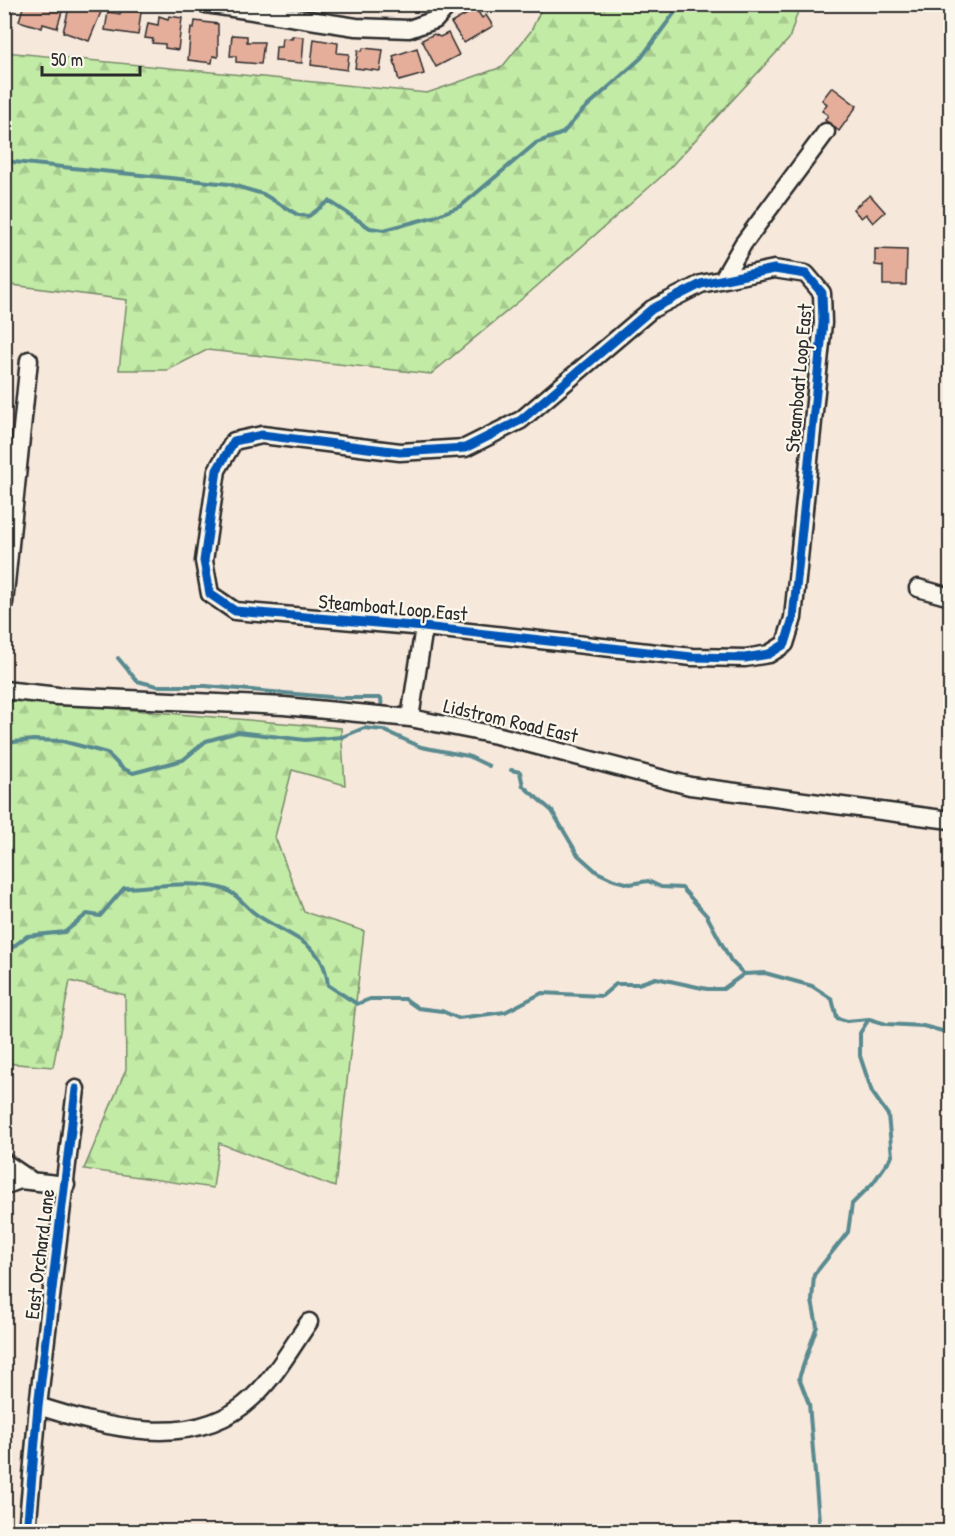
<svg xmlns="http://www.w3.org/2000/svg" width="955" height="1536" font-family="'Patrick Hand',sans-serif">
  <defs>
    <pattern id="forest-firs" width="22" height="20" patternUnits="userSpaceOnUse" patternTransform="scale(1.5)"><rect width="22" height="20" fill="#c2eba6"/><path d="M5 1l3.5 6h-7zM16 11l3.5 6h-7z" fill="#a7ca8f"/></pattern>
  </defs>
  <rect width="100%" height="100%" fill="#f7e8dc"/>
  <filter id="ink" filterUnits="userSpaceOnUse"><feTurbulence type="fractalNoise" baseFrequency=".0167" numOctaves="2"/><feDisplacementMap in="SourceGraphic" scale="12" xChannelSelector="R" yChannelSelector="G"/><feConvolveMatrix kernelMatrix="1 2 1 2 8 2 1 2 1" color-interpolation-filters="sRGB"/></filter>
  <g filter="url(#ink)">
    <path fill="url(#forest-firs)" stroke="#768b68" stroke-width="1.5" d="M543 5H800L789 39 662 176 529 293 431 374 207 350 168 370H119L127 300 5 284V52L427 93 502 67 531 31Z
      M4 699 341 728 345 785 292 770 275 837 304 912 364 931 335 1187 219 1143 213 1188 84 1169 126 1069 125 995 70 981 53 1067 5 1063Z"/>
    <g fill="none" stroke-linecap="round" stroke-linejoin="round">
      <path stroke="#598a8f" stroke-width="4" d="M4 161 229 184 263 194 298 215 309 216 329 201 370 228 384 230 433 217 461 206 536 143 563 133 582 111 641 58 681 4
        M118 658 137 681 157 686H205L341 698H381L382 711
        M4 743 33 740 62 741 107 753 122 768 133 773 183 760 206 741 238 732 305 740 342 737 364 728 383 730 421 747 468 756 489 766
        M511 770 520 772 523 786 552 811 578 855 597 872 614 880 630 884 648 881 661 887 682 888 707 916 731 961 744 974
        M4 954 27 936 65 932 87 914 100 916 124 888C154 887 191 880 220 888 235 891 242 903 253 912 273 928 306 937 320 959 325 967 327 976 328 985L357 1004 370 999H405L418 1008 442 1011 458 1018 505 1012 542 993 602 996 616 984H638L656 978 707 989H723L744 974 765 973 812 986 832 999 837 1018 847 1021 869 1019 886 1024 923 1026 950 1033
        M820 1532 809 1404 799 1378 817 1326 812 1301 814 1275 848 1232 852 1204 873 1183 892 1156 888 1115 872 1092 860 1056V1033L869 1019"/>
    </g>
    <path fill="#e5ae9b" stroke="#2b2b2b" stroke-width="1.5" d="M4 4H17L8 17 4 15Z
      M24 4 64 5 57 28 43 24 42 28 19 21Z
      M70 4H86L85 8 101 12 89 41 63 32Z
      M121 9 141 12 138 35 105 30 108 12 120 14Z
      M476 9 482 18 486 15 493 26 464 43 451 23Z
      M159 16 168 19 169 16 182 18 178 50 165 48V44L152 43 153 39 145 38 148 23 158 25Z
      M195 21 218 24V57L213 56 212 63 188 60 191 27 194 28Z
      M448 33 459 55 436 67 422 40 434 34 440 37Z
      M232 35 247 36V42H264L261 64 236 62V56H230Z
      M292 36 304 37 302 63 275 61 276 47H281L282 38 292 39Z
      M314 39 338 43 337 53 349 54 347 70 311 65Z
      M363 48 383 50 380 71 355 68 358 50 362 51Z
      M417 48 424 74 399 81 393 56Z
      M832 87 857 106 839 131 825 120 828 115 822 111 827 104 822 100Z
      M870 195 885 212 873 223 866 214 861 218 853 209Z
      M875 249 907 250 906 285H883V266L875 265Z"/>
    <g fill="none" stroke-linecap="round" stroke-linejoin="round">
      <defs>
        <path id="minor" d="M206 4 356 27 409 29 435 20 449 4
          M774 269 806 274 822 293 823 323 793 618 785 644 769 654 745 658 692 657 424 627 235 611 210 594 204 561 217 470 234 441 262 435 400 452 465 448 521 420 652 309 701 284Z
          M724 277 743 244 826 132
          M918 588 950 597
          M4 603 29 360
          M4 690 58 696 284 706 410 718 496 735 690 786 950 820
          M410 718 424 627
          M4 1162 32 1181
          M4 1186 20 1180 66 1185
          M38 1406C104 1427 194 1453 252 1398 275 1377 291 1348 309 1322
          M27 1532 38 1406 76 1089"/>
      </defs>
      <use href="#minor" stroke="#2b2b2b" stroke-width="21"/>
      <use href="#minor" stroke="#fbf7ec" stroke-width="16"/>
      <defs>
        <path id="cycleway" d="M774 269 806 274 822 293 823 323 793 618 785 644 769 654 745 658 692 657 424 627 235 611 210 594 204 561 217 470 234 441 262 435 400 452 465 448 521 420 652 309 701 284Z
          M27 1532 38 1406 76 1089"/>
      </defs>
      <use href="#cycleway" stroke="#fbf7ec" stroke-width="13"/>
      <use href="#cycleway" stroke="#0057b8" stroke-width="9"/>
    </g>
  </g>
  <g text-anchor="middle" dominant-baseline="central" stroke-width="4.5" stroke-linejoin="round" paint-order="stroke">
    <g font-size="20" fill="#2b2b2b" stroke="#fbf7ec">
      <text transform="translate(798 378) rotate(-85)">Steamboat Loop East</text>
      <text transform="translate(393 607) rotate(5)">Steamboat Loop East</text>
      <text transform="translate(511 720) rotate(13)">Lidstrom Road East</text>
      <text transform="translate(39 1254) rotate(-83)">East Orchard Lane</text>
    </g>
  </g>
  <rect width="955" height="1536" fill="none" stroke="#fbf7ec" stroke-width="24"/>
  <rect x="12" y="12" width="931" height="1512" fill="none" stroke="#2b2b2b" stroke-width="2" filter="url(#ink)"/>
  <path d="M42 66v9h98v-9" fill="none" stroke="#2b2b2b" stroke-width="3"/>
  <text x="51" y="66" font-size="18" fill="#2b2b2b" stroke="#fbf7ec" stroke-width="4.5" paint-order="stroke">50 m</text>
</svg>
